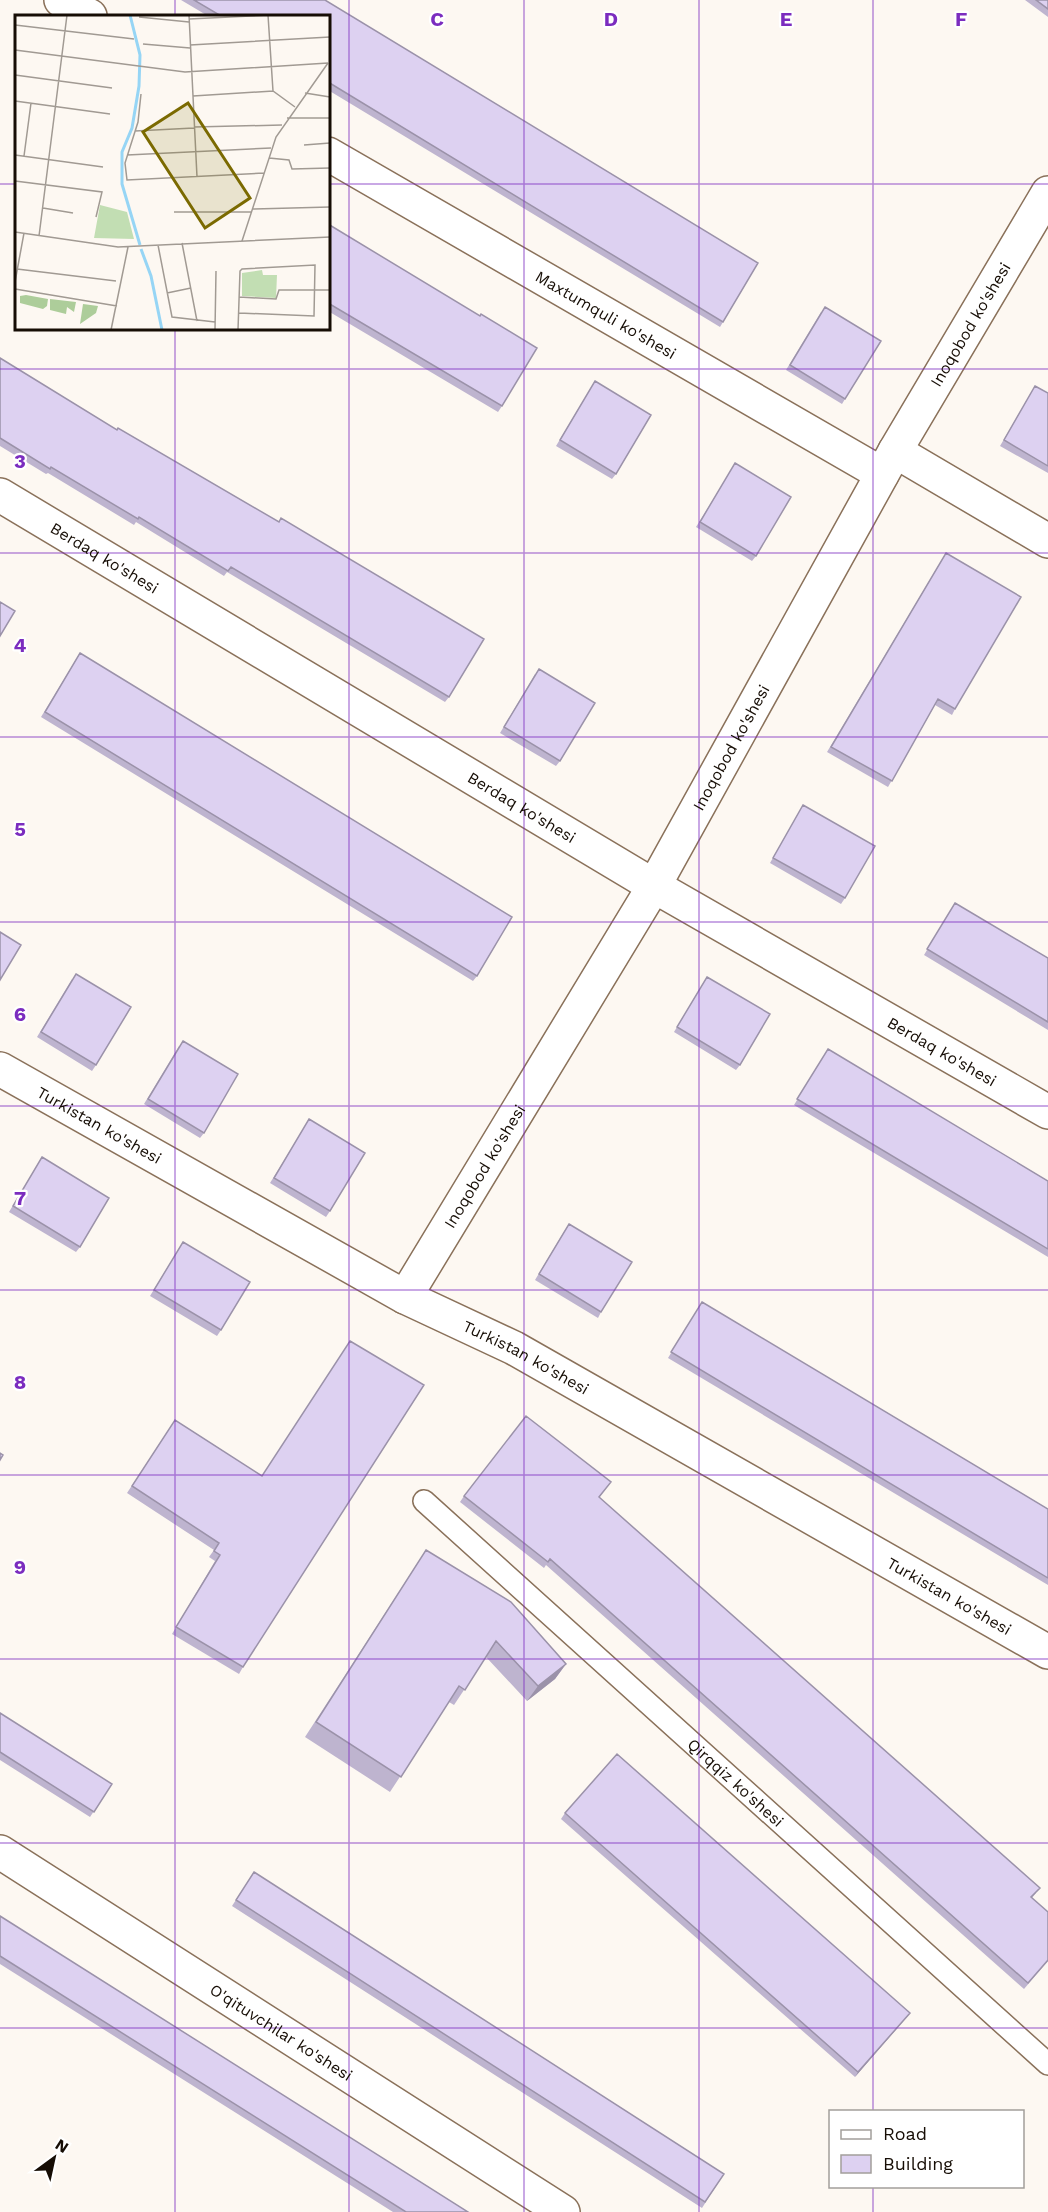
<svg xmlns="http://www.w3.org/2000/svg" width="1048" height="2212" font-family="'Work Sans',sans-serif">
  <rect width="100%" height="100%" fill="#fdf8f2"/>
  <g fill="none" stroke-linecap="round" stroke-linejoin="round">
    <defs>
      <g id="service">
        <path id="s1" d="M424 1501 1048 2064"/>
      </g>
      <g id="minor">
        <path d="M61 0 90 16"/>
        <path id="s2" d="M328 154 882 474"/>
        <path d="M895 451 1048 541"/>
        <path id="s3" d="M0 495 654 886 1048 1112"/>
        <path id="s4" d="M0 1069 405 1297 514 1348 1048 1652"/>
        <path id="s5" d="M405 1297 654 886 895 451 1048 193"/>
        <path id="s6" d="M0 1852 563 2212"/>
      </g>
    </defs>
    <use href="#service" stroke="#8a715a" stroke-width="24"/>
    <use href="#minor" stroke="#8a715a" stroke-width="36"/>
    <use href="#service" stroke="#fff" stroke-width="21"/>
    <use href="#minor" stroke="#fff" stroke-width="33"/>
  </g>
  <path fill="#beb4cf" d="M181 0H325L723 322 720 327 328 90V16H208Z
    M1025 0H1048V17Z
    M328 224 502 406 498 412 328 311Z
    M821 312 845 399 842 404 786 370Z
    M0 358 449 697 445 702 227 572 224 576 136 522 134 525 48 473 46 474 0 446Z
    M595 381 616 474 612 479 556 446Z
    M1035 386 1048 393V473L1000 446Z
    M732 469 756 556 752 561 696 527Z
    M946 553 955 709 952 715 935 705 888 787 827 752Z
    M80 653 477 976 473 981 41 717Z
    M535 674 560 761 556 766 500 733Z
    M803 805 845 898 841 904 770 863Z
    M955 903 1048 958V1030L924 955Z
    M707 977 740 1065 736 1070 674 1032Z
    M72 979 96 1065 92 1071 37 1037Z
    M179 1046 204 1133 200 1138 144 1104Z
    M828 1049 1048 1181V1257L794 1105Z
    M306 1125 330 1211 326 1217 270 1183Z
    M42 1157 80 1247 76 1252 9 1212Z
    M565 1230 601 1312 598 1318 535 1280Z
    M183 1242 221 1330 217 1336 150 1296Z
    M702 1302 1048 1509V1585L668 1358Z
    M175 1420 262 1476 243 1667 239 1674 172 1634 215 1561 209 1557 214 1550 127 1493Z
    M464 1496 599 1498 1036 1893 1032 1898 1048 1912V1961L1024 1989 546 1565 544 1568 460 1502Z
    M426 1550 566 1664 555 1679 527 1701 486 1657 454 1705 449 1702 390 1792 305 1737Z
    M0 1713 112 1784 90 1817 0 1760Z
    M565 1813 910 2013 855 2077 561 1819Z
    M254 1872 724 2174 702 2208 232 1906Z
    M0 1916 468 2212H393L0 1964Z"/>
  <path fill="#9b92a9" d="M566 1664 555 1679 527 1701 538 1686Z
    M910 2013 906 2018 855 2077 858 2072Z"/>
  <path fill="#ddd1f1" stroke="#9b92a9" stroke-width="1.5" d="M194 0H325L758 263 723 322 328 82V16H221Z
    M1036 0H1048V9Z
    M328 224 480 316 481 314 537 348 502 406 328 303Z
    M825 307 881 341 845 399 790 365Z
    M0 358 117 430 118 428 279 522 281 518 484 639 449 697 231 567 228 571 139 517 138 519 51 467 50 469 0 438Z
    M595 381 651 415 616 474 560 440Z
    M1035 386 1048 393V466L1004 440Z
    M735 463 791 497 756 556 700 522Z
    M946 553 1021 597 955 709 938 699 892 781 831 747Z
    M0 602 15 611 0 636Z
    M80 653 512 917 477 976 45 712Z
    M539 669 595 703 560 761 504 727Z
    M803 805 875 846 845 898 773 858Z
    M955 903 1048 958V1022L927 949Z
    M0 932 21 945 0 980Z
    M76 974 131 1007 96 1065 41 1032Z
    M707 977 770 1014 740 1065 677 1027Z
    M183 1041 238 1074 204 1133 148 1099Z
    M828 1049 1048 1181V1249L797 1099Z
    M309 1119 365 1153 330 1211 274 1178Z
    M42 1157 109 1198 80 1247 13 1206Z
    M569 1224 632 1262 601 1312 539 1274Z
    M183 1242 250 1282 221 1330 154 1290Z
    M702 1302 1048 1509V1578L671 1352Z
    M350 1341 424 1385 243 1667 176 1627 220 1555 214 1551 219 1543 132 1486 175 1420 262 1476Z
    M526 1416 611 1482 599 1497 1040 1888 1031 1897 1048 1912V1960L1028 1983 550 1559 548 1562 464 1496Z
    M0 1453 3 1455 0 1460Z
    M426 1550 511 1602 566 1664 538 1686 496 1641 465 1690 459 1686 401 1777 316 1722Z
    M0 1713 112 1784 94 1812 0 1752Z
    M617 1754 910 2013 858 2072 565 1813Z
    M254 1872 724 2174 705 2202 236 1900Z
    M0 1916 468 2212H406L0 1956Z"/>
  <path fill="none" stroke="#7b2cbf" stroke-width="1.5" stroke-opacity="0.55" d="M175 0V16M349 0V2212M524 0V2212M699 0V2212M873 0V2112M0 184H16M328 184H1048M175 328V2212M0 369H1048M0 553H1048M0 737H1048M0 922H1048M0 1106H1048M0 1290H1048M0 1475H1048M0 1659H1048M0 1843H1048M0 2028H1048M873 2186V2212"/>
  <g text-anchor="middle" dominant-baseline="central" stroke-width="4.5" stroke-linejoin="round" paint-order="stroke">
    <g font-size="16" fill="#160d05" stroke="#fff">
      <text stroke="none"><textPath href="#s2" startOffset="321">Maxtumquli ko'shesi</textPath></text>
      <text stroke="none"><textPath href="#s5" startOffset="1125">Inoqobod ko'shesi</textPath></text>
      <text stroke="none"><textPath href="#s3" startOffset="122">Berdaq ko'shesi</textPath></text>
      <text stroke="none"><textPath href="#s5" startOffset="639">Inoqobod ko'shesi</textPath></text>
      <text stroke="none"><textPath href="#s3" startOffset="608">Berdaq ko'shesi</textPath></text>
      <text stroke="none"><textPath href="#s3" startOffset="1094">Berdaq ko'shesi</textPath></text>
      <text stroke="none"><textPath href="#s4" startOffset="114">Turkistan ko'shesi</textPath></text>
      <text stroke="none"><textPath href="#s5" startOffset="153">Inoqobod ko'shesi</textPath></text>
      <text stroke="none"><textPath href="#s4" startOffset="600">Turkistan ko'shesi</textPath></text>
      <text stroke="none"><textPath href="#s4" startOffset="1086">Turkistan ko'shesi</textPath></text>
      <text stroke="none"><textPath href="#s1" startOffset="420">Qirqqiz ko'shesi</textPath></text>
      <text stroke="none"><textPath href="#s6" startOffset="334">O'qituvchilar ko'shesi</textPath></text>
    </g>
  </g>
  <g transform="translate(15 15)">
    <rect width="315" height="315" fill="#fdf8f2"/>
    <path d="M85 190 112 197 119 224 79 223ZM247 255 248 260H262L261 283 227 281V258Z" fill="#c2deb3"/>
    <path d="M11 280 33 284 32 291 28 294 5 288V281ZM35 284 61 287 59 297 52 292 51 299 35 295ZM68 289 83 291 81 298 65 309Z" fill="#adcd9a"/>
    <path fill="none" stroke="#96d5f5" stroke-width="3" d="M115 0 125 40 124 71 117 113 107 137V169L125 230M126 234 136 261 147 315"/>
    <path fill="none" stroke="#a19a93" stroke-width="1.5" d="M174 0 182 162M253 0 258 76M124 2 174 7M174 4 254 0M0 10 119 24M128 29 175 33M175 30 315 22M0 35 170 57 313 48M0 60 97 73M290 78 315 82M126 79 123 107 110 148 112 165 249 158M178 81 258 76 280 92M0 86 95 99M272 103H315M179 112 267 110M120 116 179 113M289 130 315 128M0 140 88 152M112 140 256 133M9 141 16 88M254 143 274 145 277 154 315 153M0 166 87 177 81 202M28 193 58 198M237 194 315 192M159 197H236M0 217 103 232 315 222M24 221 52 0M227 226 261 122 313 48M167 228 182 306M143 230 157 302 200 307M2 254 101 266M0 267 9 218M0 274 102 291M152 278 176 273M224 282 261 284 264 275H315M96 315 113 232M200 315 201 256M223 315 225 256 227 254 300 250 299 301 224 298"/>
    <path fill="#7b6a01" fill-opacity="0.15" stroke="#7b6a01" stroke-width="3" d="M173 88 235 183 190 213 128 117Z"/>
    <rect width="315" height="315" fill="none" stroke="#160d05" stroke-width="3"/>
  </g>
  <g font-size="20" text-anchor="middle" font-weight="bold" fill="#7b2cbf" stroke="#fff" stroke-width="4.5" stroke-linejoin="round" paint-order="stroke">
    <text x="437" y="26">C</text>
    <text x="611" y="26">D</text>
    <text x="786" y="26">E</text>
    <text x="961" y="26">F</text>
    <text x="20" y="468">3</text>
    <text x="20" y="652">4</text>
    <text x="20" y="836">5</text>
    <text x="20" y="1021">6</text>
    <text x="20" y="1205">7</text>
    <text x="20" y="1389">8</text>
    <text x="20" y="1574">9</text>
  </g>
  <rect x="829" y="2110" width="195" height="78" fill="#ffffff" stroke="#a29e9b" stroke-width="1.5"/>
  <rect x="841" y="2130" width="30" height="9" fill="#ffffff" stroke="#a29e9b" stroke-width="1.5"/>
  <text x="883" y="2140" font-size="18" fill="#160d05">Road</text>
  <rect x="841" y="2155" width="30" height="18" fill="#ddd1f1" stroke="#a29e9b" stroke-width="1.5"/>
  <text x="883" y="2170" font-size="18" fill="#160d05">Building</text>
  <g transform="translate(54 2158) rotate(33)" stroke="#ffffff" stroke-width="4.5" paint-order="stroke">
  <path d="M0-4.5L10 22L0 15L-10 22Z" fill="#160d05"/>
  <text y="-9" font-size="16" font-weight="bold" text-anchor="middle" fill="#160d05">N</text>
  </g>
</svg>
